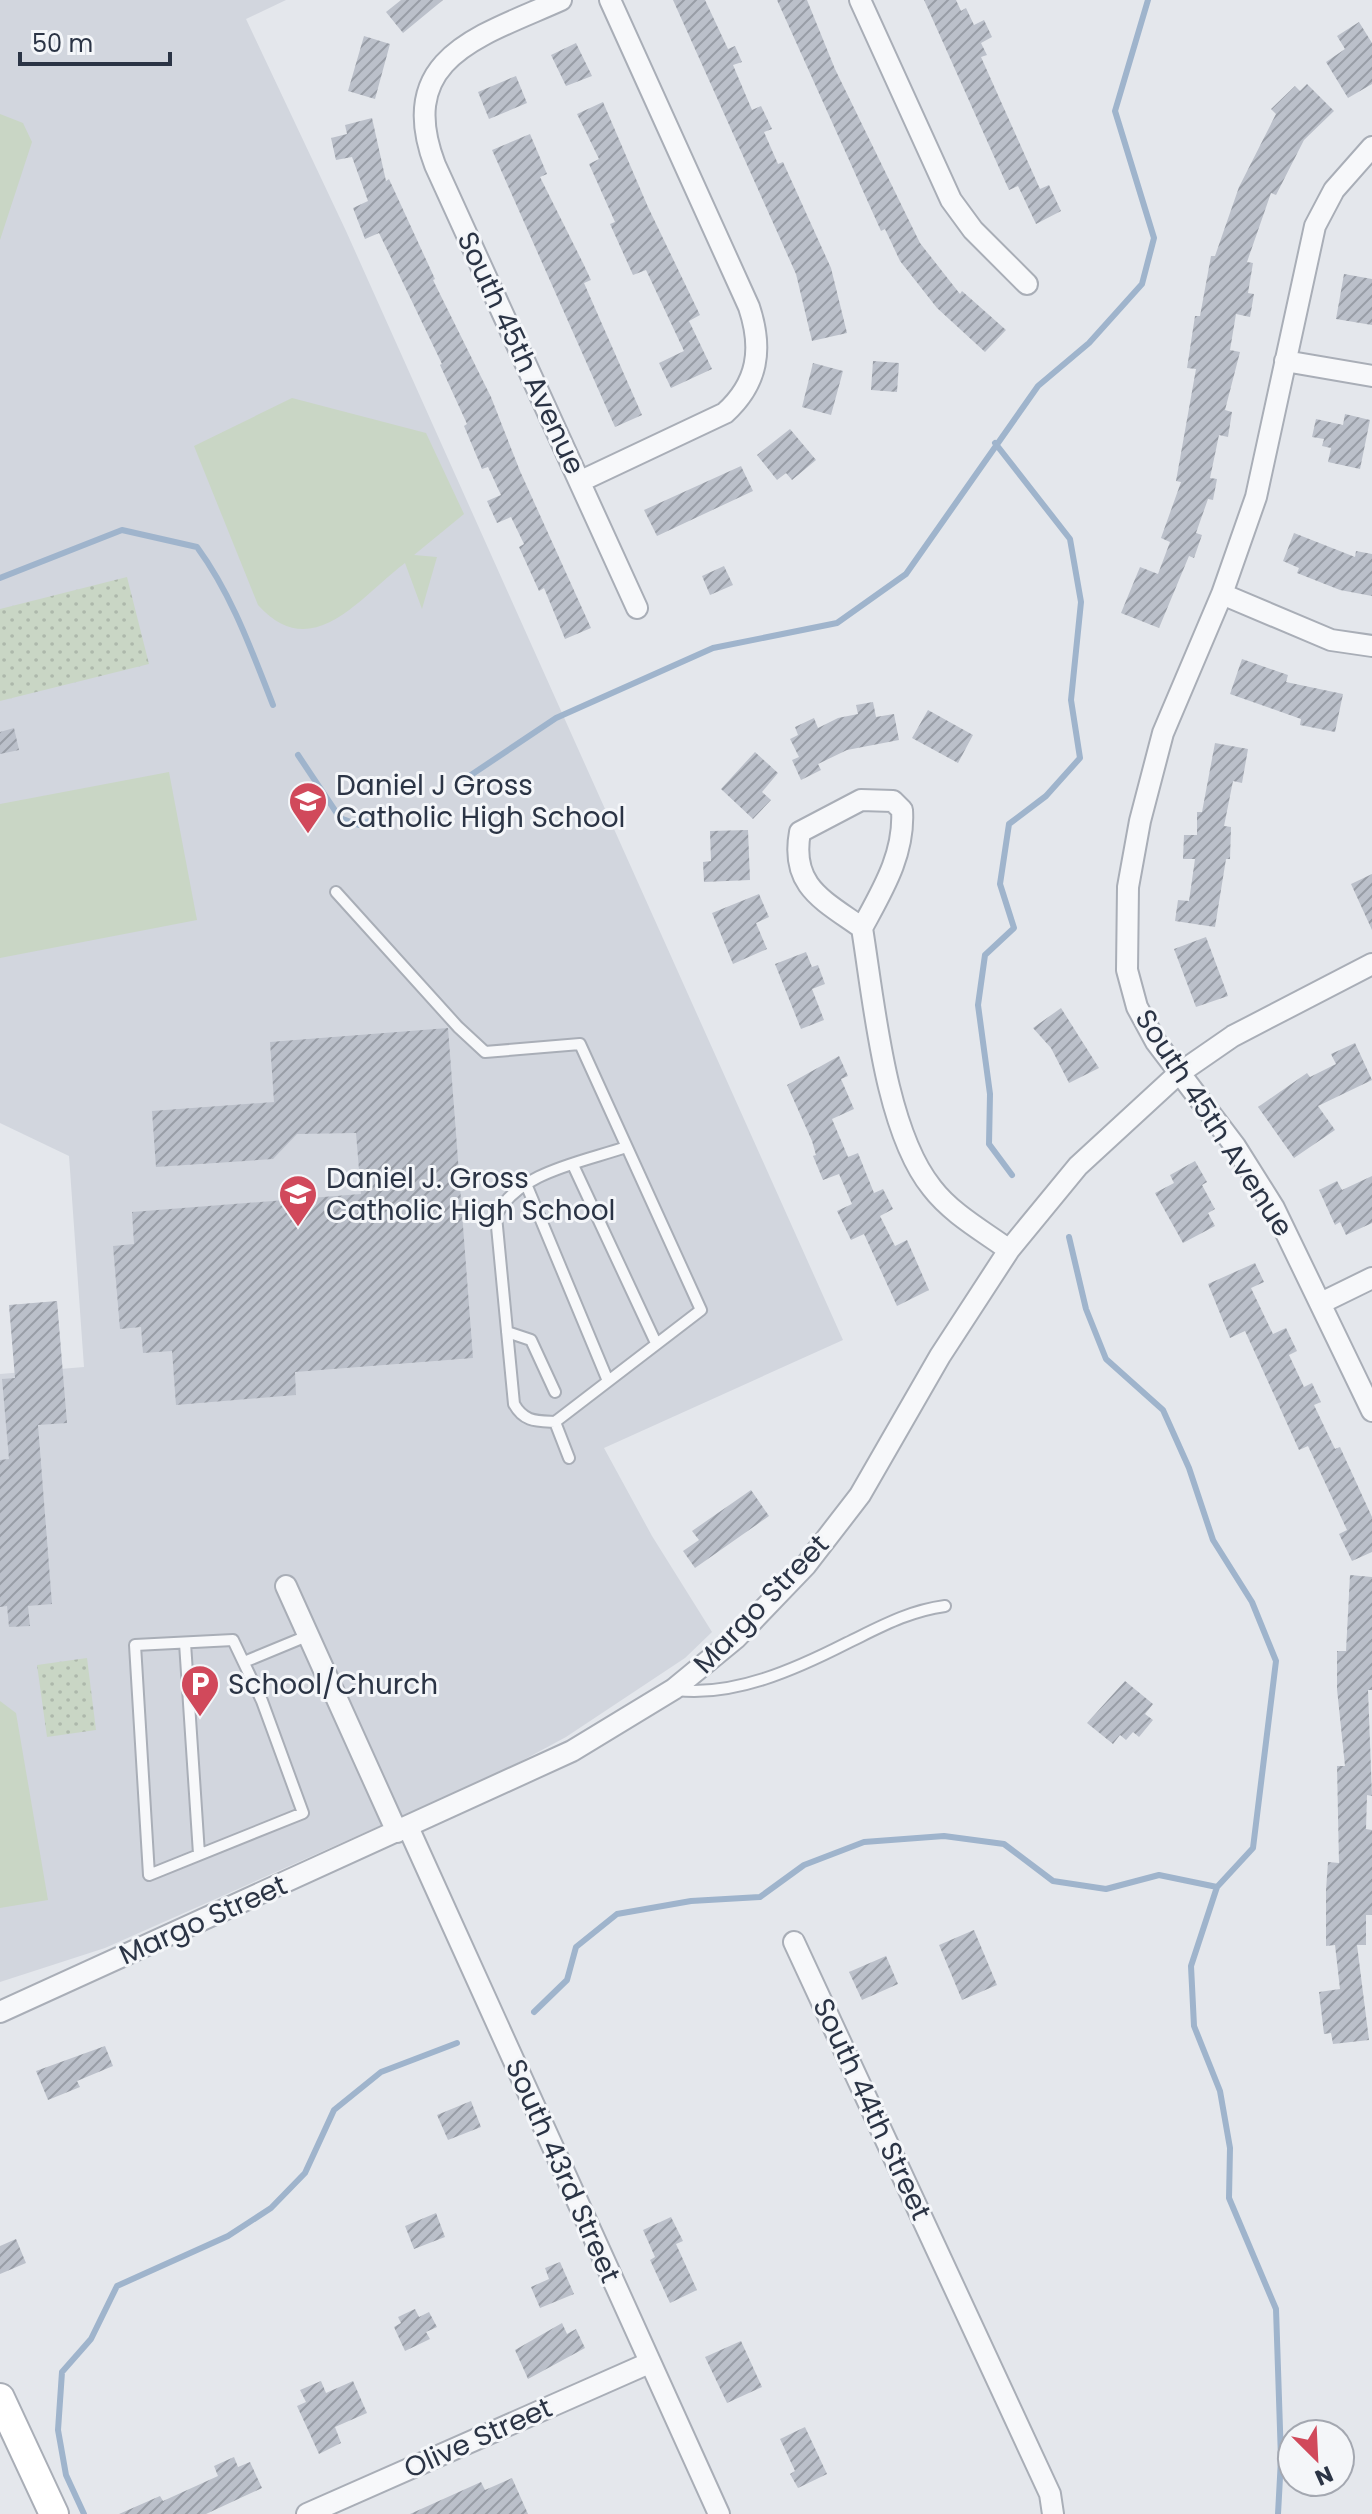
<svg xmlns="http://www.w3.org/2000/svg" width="1372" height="2514" font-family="Poppins,sans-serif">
  <defs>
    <pattern id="park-dots" width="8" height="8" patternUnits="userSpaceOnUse" patternTransform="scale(2)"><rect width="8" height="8" fill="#c9d6c5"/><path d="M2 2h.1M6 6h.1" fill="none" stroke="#adb8ab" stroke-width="1.8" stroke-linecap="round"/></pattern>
    <pattern id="building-hatch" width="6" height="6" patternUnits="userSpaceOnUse" patternTransform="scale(2)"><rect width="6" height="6" fill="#bbc0ca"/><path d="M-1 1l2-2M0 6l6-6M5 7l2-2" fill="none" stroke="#989da6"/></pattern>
  </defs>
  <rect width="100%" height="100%" fill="#e4e7ec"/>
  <path fill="#d2d6de" d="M0 0H286L246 19 346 231 843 1340 604 1448 652 1536 712 1632 685 1658 566 1737 501 1772 105 1948 0 1982V1374L84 1367 69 1156 0 1123Z"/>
  <path fill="#c9d6c5" d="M0 114 23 123 32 142 0 240Z
    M292 398 426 433 464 514 414 555 437 557 422 609 405 563C359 598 312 665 258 605L194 446Z
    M169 772 197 920 0 958V804Z
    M0 1701 16 1713 48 1900 0 1908Z"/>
  <path fill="url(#park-dots)" d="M127 577 149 664 0 701V609Z
    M87 1658 96 1730 47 1737 37 1665Z"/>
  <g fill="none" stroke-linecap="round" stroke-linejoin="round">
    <path stroke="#9fb4cc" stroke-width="6" d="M995 443 1070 539 1081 602 1071 700 1080 758 1046 796 1009 824 1000 884 1014 928 985 955 978 1005 990 1094 989 1144 1012 1175
      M0 578 122 530 197 547C232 595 251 649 273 705
      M298 755 340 818 359 825 379 817
      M465 779 556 718 713 648 837 623 906 574 1038 386 1089 343 1142 284 1154 238 1115 111 1148 0
      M1069 1237 1086 1309 1106 1359 1163 1410 1189 1468 1213 1540 1252 1602 1276 1661 1253 1848 1217 1887 1191 1966 1194 2026 1220 2091 1230 2148 1229 2198 1276 2309 1281 2459 1278 2514
      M534 2012 567 1980 576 1947 617 1914 691 1901 760 1897 804 1865 864 1842 944 1836 1004 1844 1053 1881 1106 1889 1159 1875 1217 1887
      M84 2514 66 2475 58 2430 62 2372 91 2339 117 2286 228 2236 271 2208 305 2173 334 2110 381 2072 457 2043"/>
  </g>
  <path fill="url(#building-hatch)" d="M401 0H443L403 33 386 12Z
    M673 0H705L728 49 735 46 742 62 733 65 752 110 761 106 772 129 764 132 778 164 783 162 831 268 847 333 812 341 796 274Z
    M777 0H807L835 69 920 243 960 294 962 291 1006 330 985 352 937 308 900 261 885 229 881 231Z
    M924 0H956L961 11 966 8 974 25 984 20 992 37 981 43 987 55 981 57 1040 189 1049 185 1061 211 1036 224 1018 186 1009 190Z
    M1359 22 1372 43V84L1348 98 1326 62 1345 49 1337 36Z
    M364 36 390 44 375 99 348 91Z
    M576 43 592 76 566 86 551 55Z
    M516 76 527 103 489 119 478 92Z
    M1307 84 1334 111 1304 140 1276 195 1271 193 1247 262 1253 263 1248 293 1254 294 1250 317 1236 314 1230 350 1240 352 1225 410 1232 412 1228 437 1219 435 1210 478 1217 479 1213 500 1208 499 1196 533 1202 535 1194 558 1189 556 1159 628 1121 613 1140 567 1158 574 1170 542 1161 538 1181 482 1176 481 1196 369 1187 368 1195 316H1200L1211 256H1215L1239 187 1276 114 1271 109 1295 86 1300 91Z
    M603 102 648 207 700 315 689 321 712 369 671 388 659 363 684 351 646 270 633 275 610 224 615 222 589 164 599 159 577 114Z
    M372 118 386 181 389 179 435 279 433 280 491 397 520 471 591 628 565 639 544 588 539 591 519 547 524 544 511 517 497 523 487 501 501 495 488 467 482 469 464 426 467 424 440 365 442 364 379 233 365 239 353 208 368 201 352 157 336 160 331 138 347 134 345 125Z
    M530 134 547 174 540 177 583 263 591 280 584 283 642 415 615 427 492 150Z
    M1344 274 1372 279V325L1336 319Z
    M873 361 899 363 897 392 871 390Z
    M813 363 843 371 831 415 802 407Z
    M1345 414 1370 420 1360 469 1328 462 1331 448 1322 446 1324 439 1312 437 1316 419 1343 425Z
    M790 429 816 460 792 480 786 473 777 480 757 455Z
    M741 466 753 491 657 536 644 510Z
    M1294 533 1355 557 1356 551 1372 554V596L1340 590 1297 573 1299 568 1283 561Z
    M724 566 733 585 710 595 702 576Z
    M1242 659 1288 675 1286 682 1343 694 1335 732 1300 725 1301 719 1230 694Z
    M873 702 876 717 894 714 899 740 847 750 818 764 821 770 801 780 792 760 799 757 790 739 798 735 795 727 814 718 818 728 838 718 858 714 856 705Z
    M928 710 973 735 958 763 912 738Z
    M14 728 19 750 0 754V732Z
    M1215 743 1248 749 1242 783 1233 781 1224 826 1231 827 1230 859H1226L1215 927 1175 921 1178 900 1189 901 1195 859H1183L1184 835H1197V812H1202Z
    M755 752 778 773 762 792 771 800 753 819 721 789Z
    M748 830 750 880 704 882 703 862 711 861 710 831Z
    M1372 874V930L1351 884Z
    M759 894 769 917 756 923 767 949 733 964 712 913Z
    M1206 937 1228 996 1196 1007 1174 949Z
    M806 952 812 967 818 965 825 984 812 989 824 1020 801 1029 775 964Z
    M1061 1008 1099 1068 1069 1083 1051 1048 1033 1028Z
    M448 1028 473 1358 295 1372 296 1395 176 1405 172 1351 143 1353 141 1327 120 1329 113 1246 134 1244 132 1212 361 1194 356 1133 297 1134 273 1159 156 1167 152 1111 274 1102 270 1042Z
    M1355 1043 1372 1080 1318 1106 1335 1130 1294 1158 1258 1107 1307 1073 1310 1077 1336 1064 1331 1054Z
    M839 1056 848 1076 841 1079 854 1109 832 1119 848 1157 858 1153 874 1193 883 1189 893 1209 880 1216 895 1246 907 1240 929 1290 897 1306 864 1234 851 1240 837 1211 852 1204 839 1174 823 1180 813 1156 816 1155 812 1141 787 1085Z
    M1195 1161 1207 1182 1202 1185 1215 1209 1208 1213 1215 1226 1183 1243 1155 1193 1174 1183 1170 1175Z
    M1372 1176V1223L1346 1235 1340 1222 1335 1225 1319 1190 1337 1181 1342 1190Z
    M1255 1263 1264 1282 1251 1288 1273 1334 1286 1328 1297 1351 1289 1355 1304 1387 1312 1383 1321 1402 1314 1405 1335 1449 1340 1447 1372 1517V1552L1352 1561 1339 1534 1347 1530 1308 1446 1299 1450 1245 1331 1230 1338 1208 1284Z
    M57 1301 67 1423 38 1425 52 1604 28 1606 30 1626 9 1627 7 1606 0 1607V1460L9 1459 2 1379 15 1378 9 1305Z
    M751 1490 769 1516 695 1568 683 1551 699 1540 692 1531Z
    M1350 1575 1372 1577V1690H1368L1372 1796 1367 1795 1366 1829 1372 1830V1915H1366V1945H1357L1369 2040 1333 2044 1331 2033 1324 2034 1319 1992 1340 1989 1335 1945 1326 1946V1890L1328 1862 1339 1863 1337 1766H1345L1337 1689V1651H1346Z
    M1125 1681 1153 1704 1145 1714 1153 1720 1139 1737 1133 1732 1126 1740 1120 1735 1113 1744 1087 1723Z
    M974 1930 997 1985 962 2000 939 1945Z
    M886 1956 898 1984 862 2000 849 1972Z
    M105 2046 113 2066 77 2081 80 2087 48 2100 36 2071Z
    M471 2101 481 2127 448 2140 437 2115Z
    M436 2213 445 2237 414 2249 405 2226Z
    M671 2217 683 2241 676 2244 697 2290 670 2303 650 2260 655 2257 643 2230Z
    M16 2239 26 2263 0 2274V2246Z
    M560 2262 574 2294 540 2308 531 2287 549 2279 545 2268Z
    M415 2309 419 2317 429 2312 437 2327 426 2332 430 2339 405 2351 394 2327 401 2323 398 2317Z
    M562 2323 567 2334 576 2329 585 2348 528 2379 515 2350Z
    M741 2341 762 2387 727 2403 705 2357Z
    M321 2381 326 2393 353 2381 367 2413 335 2427 341 2443 319 2454 297 2406 306 2402 300 2390Z
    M805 2427 827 2474 798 2488 790 2474 795 2471 780 2439Z
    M234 2457 238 2467 250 2462 262 2488 206 2514H119L160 2496 163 2501 218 2476 214 2466Z
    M512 2478 528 2514H410L481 2482 485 2490Z"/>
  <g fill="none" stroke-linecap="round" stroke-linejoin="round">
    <defs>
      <path id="lane" d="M336 892 458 1027 485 1052 580 1044 701 1310 555 1422 569 1458
        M573 1165 656 1343
        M526 1184 608 1381
        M507 1332 531 1340 555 1392
        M555 1422C536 1421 524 1422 514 1404L496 1216C517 1172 583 1162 626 1147
        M233 1640 262 1701 303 1813 149 1875 135 1645Z
        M185 1643 199 1854
        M244 1662 307 1636
        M676 1690C734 1697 796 1669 847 1643 880 1627 908 1611 945 1606"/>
      <path id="street" d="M561 0C481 36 394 57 435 165L637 608
        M860 0 951 200 973 230 1027 284
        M1372 147 1334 190 1315 226 1256 497 1222 594 1163 733 1140 821 1128 887 1127 970 1137 1007 1156 1042 1235 1146 1274 1208 1372 1411
        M1285 361 1372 376
        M581 481 725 413C758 383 763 349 749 307L610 0
        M1222 594 1331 640 1372 646
        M861 800 893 801 902 810C905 854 882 891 862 928 823 900 790 886 800 832Z
        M862 928C874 1002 885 1130 932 1188 952 1214 983 1231 1009 1250
        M1321 1303 1372 1278
        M286 1586 397 1832
        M408 1827 719 2514
        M794 1942 1050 2494 1053 2514
        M0 2012 572 1751 674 1689 736 1638 806 1565 860 1495 940 1356 1009 1250 1078 1166 1178 1074 1233 1036 1372 964
        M307 2514 649 2363"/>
      <path id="secondary" d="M0 2398 54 2514"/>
    </defs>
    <use href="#lane" stroke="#a9aeb7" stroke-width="14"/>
    <use href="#street" stroke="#a9aeb7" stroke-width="24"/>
    <use href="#secondary" stroke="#a9aeb7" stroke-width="32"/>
    <use href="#lane" stroke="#f7f8fa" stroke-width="10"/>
    <use href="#street" stroke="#f7f8fa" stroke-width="20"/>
    <use href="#secondary" stroke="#fff" stroke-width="28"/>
  </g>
  <defs>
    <symbol id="school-pin" viewBox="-11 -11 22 30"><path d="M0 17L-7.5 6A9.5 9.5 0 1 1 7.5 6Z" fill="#d1495b" stroke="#f4f6f9"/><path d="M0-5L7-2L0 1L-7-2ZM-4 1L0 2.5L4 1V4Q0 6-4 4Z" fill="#fff"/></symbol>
    <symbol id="parking-pin" viewBox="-11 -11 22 30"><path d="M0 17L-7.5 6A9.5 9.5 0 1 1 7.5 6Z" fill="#d1495b" stroke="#f4f6f9"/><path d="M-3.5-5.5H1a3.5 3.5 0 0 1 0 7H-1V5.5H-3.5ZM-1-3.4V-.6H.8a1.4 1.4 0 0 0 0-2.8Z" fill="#fff"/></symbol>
  </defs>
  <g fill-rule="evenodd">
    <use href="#school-pin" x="286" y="779" width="44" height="60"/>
    <use href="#school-pin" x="276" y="1172" width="44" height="60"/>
    <use href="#parking-pin" x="178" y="1662" width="44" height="60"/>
  </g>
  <g text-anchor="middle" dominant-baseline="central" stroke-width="6" stroke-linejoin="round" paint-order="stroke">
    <g font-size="28" fill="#2b3445" stroke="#f4f6f9">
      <text transform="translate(521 353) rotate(65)">South 45th Avenue</text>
      <text transform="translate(1214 1123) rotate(57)">South 45th Avenue</text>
      <text transform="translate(761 1604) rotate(-46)">Margo Street</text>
      <text transform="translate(203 1920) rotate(-24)">Margo Street</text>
      <text transform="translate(872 2109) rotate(65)">South 44th Street</text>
      <text transform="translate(563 2171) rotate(66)">South 43rd Street</text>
      <text transform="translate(478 2438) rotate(-24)">Olive Street</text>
    </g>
    <g font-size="28" fill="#2b3445" stroke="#f4f6f9" text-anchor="start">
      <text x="336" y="785">Daniel J Gross<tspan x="336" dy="32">Catholic High School</tspan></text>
      <text x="326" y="1178">Daniel J. Gross<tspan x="326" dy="32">Catholic High School</tspan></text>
      <text x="228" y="1684">School/Church</text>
    </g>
  </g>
  <g transform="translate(1316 2458) rotate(156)"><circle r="38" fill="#f4f6f9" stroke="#a4a8b1" stroke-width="2"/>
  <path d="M0-6L14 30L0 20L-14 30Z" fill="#d1495b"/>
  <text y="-12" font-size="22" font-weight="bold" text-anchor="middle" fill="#2b3445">N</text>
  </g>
  <path d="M20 52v12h150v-12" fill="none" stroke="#2b3445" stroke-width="4"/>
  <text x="32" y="52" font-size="24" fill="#2b3445" stroke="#f4f6f9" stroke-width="6" paint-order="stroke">50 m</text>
</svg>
